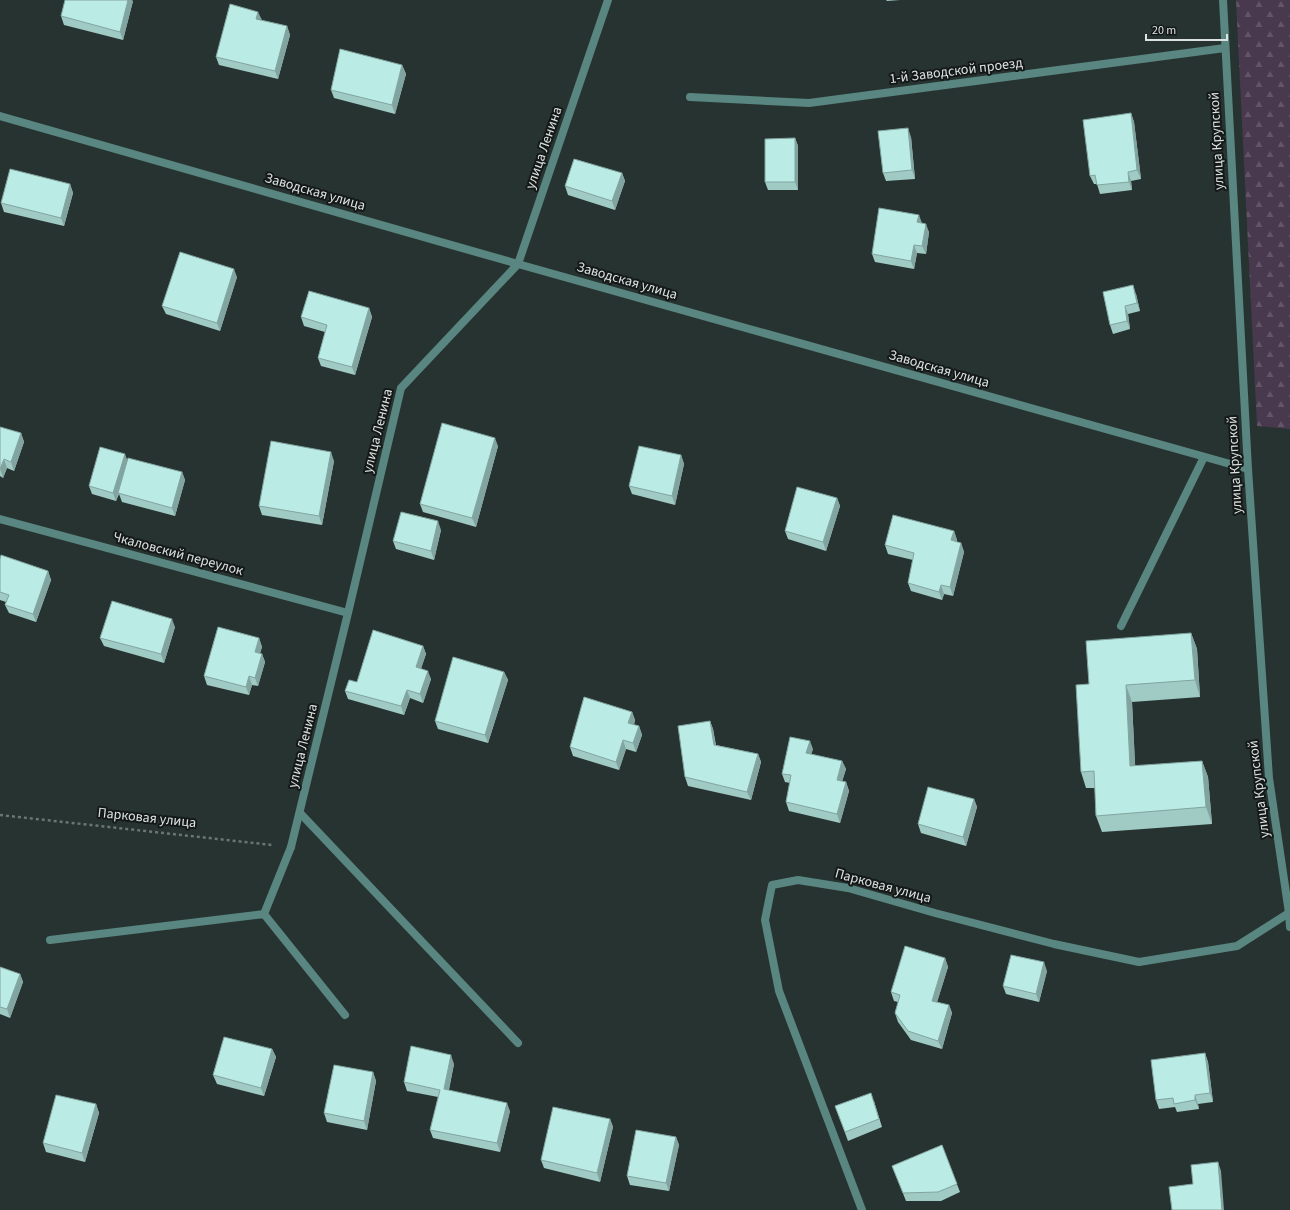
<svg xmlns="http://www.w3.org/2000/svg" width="1290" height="1210" font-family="'Source Sans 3',sans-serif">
  <defs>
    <pattern id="forest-firs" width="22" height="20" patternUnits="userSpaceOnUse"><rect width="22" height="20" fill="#49394e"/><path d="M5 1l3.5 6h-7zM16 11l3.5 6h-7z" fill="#635567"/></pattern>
  </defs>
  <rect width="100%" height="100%" fill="#273331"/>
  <path fill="url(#forest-firs)" d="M1236 0H1290V429L1257 426Z"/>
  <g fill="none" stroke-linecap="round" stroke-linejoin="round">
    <path stroke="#6b7573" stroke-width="2.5" stroke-dasharray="3 3" stroke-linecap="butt" d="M0 815 272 845"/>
    <path stroke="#598680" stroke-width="8" d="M690 97 809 103 1225 48
      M1121 626 1204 457
      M300 813 518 1043
      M291 847 264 914 345 1015
      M50 940 264 914
      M862 1210 779 991 765 920 772 885 798 880 848 888 935 913 1054 944 1139 962 1237 946 1289 913"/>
    <path stroke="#598680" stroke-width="8" d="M1223 0 1248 469 1269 778 1289 913 1290 927
      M0 116 518 264 1248 469
      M0 519 348 613
      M291 847 348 613 401 388 518 264 608 0"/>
  </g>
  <path fill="#a0cac4" d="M886 0H900L887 1Z
    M133 1 123 40 64 25 61 16Z
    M261 20 287 26 290 35 278 79 219 65 216 57Z
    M402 65 406 74 395 114 334 98 331 90Z
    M1131 113 1134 122 1141 179 1131 181 1132 190 1100 194 1097 184H1094L1090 176Z
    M911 137 915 179 886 181 883 173Z
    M795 138 798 146V190H768L765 182Z
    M622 173 625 181 615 210 568 195 565 186Z
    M70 184 73 193 64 226 4 212 1 203Z
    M922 223 929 232 926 254 917 253 914 269 875 262 872 254Z
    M237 277 220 331 166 314 162 306Z
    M1103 292 1136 294 1140 311 1128 314 1130 329 1113 334 1110 325Z
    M369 308 372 317 355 375 321 366 318 358 325 332 304 326 301 317Z
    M0 427 21 433 24 442 14 471 7 468 3 478 0 476Z
    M498 446 476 527 423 512 420 504Z
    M681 455 684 464 675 505 632 494 629 486Z
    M128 460 182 472 185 480 175 516 122 502 119 494 116 501 92 494 89 486Z
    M334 461 322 525 262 515 259 506Z
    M837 498 840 506 826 551 788 539 785 531Z
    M441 530 434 560 396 549 393 541Z
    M954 531 957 540 956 542 961 543 964 552 953 596 944 594 942 600 911 591 908 583 913 560 888 554 885 545Z
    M0 559 48 571 51 580 36 622 9 613 5 605 6 602 0 600Z
    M175 627 164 663 104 646 100 638Z
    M1191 633 1197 649 1200 697 1132 702 1135 766 1202 761 1208 777 1212 824 1102 832 1096 816 1095 788H1086L1081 772 1089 684Z
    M259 638 262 647 260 653 262 654 265 662 258 686 252 685 249 695 207 685 204 676Z
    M423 646 426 654 421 668 431 679 423 703 410 698 404 715 348 699 345 691 357 682Z
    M504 672 508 680 488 743 438 729 435 721Z
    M632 712 635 720 634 725 639 726 642 735 636 752 626 749 619 770 573 756 570 747Z
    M710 721 713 729 716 745 758 754 761 762 751 800 688 786 685 777Z
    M813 749 811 754 842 761 846 769 842 781 846 782 849 791 840 823 789 811 786 802 790 783 785 782 782 774Z
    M974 799 977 807 966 846 921 833 918 824Z
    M945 958 948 967 937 1002 949 1005 952 1013 942 1049 911 1040 898 1022 895 1013 898 1002 894 1001 891 992Z
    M0 967 20 974 23 982 10 1018 0 1014Z
    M1047 971 1039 1002 1006 994 1003 986Z
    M272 1049 276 1057 264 1096 217 1084 213 1075Z
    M1205 1053 1208 1062 1213 1102 1198 1104 1199 1109 1177 1112 1175 1107 1159 1109 1156 1100Z
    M454 1064 449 1090 510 1111 500 1152 433 1138 430 1130 438 1097 407 1091 404 1082Z
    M373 1072 376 1081 367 1130 327 1122 324 1113Z
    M874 1101 882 1127 848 1141 835 1106Z
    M96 1104 99 1113 85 1162 46 1152 43 1143Z
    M610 1119 613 1127 600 1182 544 1168 541 1160Z
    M676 1137 679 1145 669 1191 630 1185 627 1176Z
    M942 1145 960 1192 941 1201H906L892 1166Z"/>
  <path fill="#82a4a0" d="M128 0H132L133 1 123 40 120 32Z
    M258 12 262 20 256 19Z
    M287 26 290 35 278 79 275 71Z
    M402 65 406 74 395 114 392 105Z
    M1131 113 1134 122 1141 179 1137 170Z
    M908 128 911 137 915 179 912 170Z
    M795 138 798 146V190L795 182Z
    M1128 172 1131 181 1132 190 1129 182Z
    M622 173 625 181 615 210 612 201Z
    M70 184 73 193 64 226 61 218Z
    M919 215 922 223 917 222Z
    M926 224 929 232 926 254 922 246Z
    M914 245 917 253 914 269 911 261Z
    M234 269 237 277 220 331 217 323Z
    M1133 285 1136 294 1140 311 1137 303Z
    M1125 306 1128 314 1130 329 1127 321Z
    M369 308 372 317 355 375 352 367Z
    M21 433 24 442 14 471 11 462Z
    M495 438 498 446 476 527 472 518Z
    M331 452 334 461 322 525 319 516Z
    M125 454 128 462 116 501 113 493Z
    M681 455 684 464 675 505 672 496Z
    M4 459 7 468 3 478 0 469Z
    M182 472 185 480 175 516 172 508Z
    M837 498 840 506 826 551 823 542Z
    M438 521 441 530 434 560 431 551Z
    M954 531 957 540 955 549 951 540Z
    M961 543 964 552 953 596 950 587Z
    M48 571 51 580 36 622 33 614Z
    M941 585 944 594 942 600 939 592Z
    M172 619 175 627 164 663 161 654Z
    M1191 633 1197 649 1200 697 1195 680Z
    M259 638 262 647 258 661 255 652Z
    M423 646 426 654 419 675 416 667Z
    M262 654 265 662 258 686 255 678Z
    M428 671 431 679 423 703 420 694Z
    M504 672 508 680 488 743 485 735Z
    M249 676 252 685 249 695 246 687Z
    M1126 685 1132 702 1136 782 1130 766Z
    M407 690 410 698 404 715 401 706Z
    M632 712 635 720 631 732 628 723Z
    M710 721 713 729 717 753 714 745Z
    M639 726 642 735 636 752 633 743Z
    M623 740 626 749 619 770 616 762Z
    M810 741 813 749 809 762 806 753Z
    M758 754 761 762 751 800 747 792Z
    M842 761 846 769 840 789 837 780Z
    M1202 761 1208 777 1212 824 1206 807Z
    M846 782 849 791 840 823 837 814Z
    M974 799 977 807 966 846 963 837Z
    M945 958 948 967 935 1009 932 1001Z
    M1044 962 1047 971 1039 1002 1036 994Z
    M20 974 23 982 10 1018 7 1009Z
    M949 1005 952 1013 942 1049 938 1041Z
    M272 1049 276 1057 264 1096 261 1088Z
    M1205 1053 1208 1062 1213 1102 1210 1093Z
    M451 1055 454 1064 447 1097 444 1089Z
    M373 1072 376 1081 367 1130 364 1121Z
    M1195 1095 1198 1104 1199 1109 1195 1100Z
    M507 1103 510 1111 500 1152 497 1143Z
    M96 1104 99 1113 85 1162 82 1153Z
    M610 1119 613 1127 600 1182 597 1173Z
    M676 1137 679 1145 669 1191 666 1183Z
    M1218 1162 1221 1171 1224 1210H1222Z"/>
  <path fill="#baebe4" stroke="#82a4a0" d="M65 0H128L120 32 61 16Z
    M230 4 258 12 256 19 287 26 275 71 216 57Z
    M340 49 402 65 392 105 331 90Z
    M1131 113 1137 170 1128 172 1129 182 1097 185 1095 175 1090 176 1083 120Z
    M908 128 912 170 883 173 878 131Z
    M795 138V182H765V139Z
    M574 159 622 173 612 201 565 186Z
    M10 169 70 184 61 218 1 203Z
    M879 208 919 215 917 222 926 224 922 246 914 245 911 261 872 254Z
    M180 252 234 269 217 323 162 306Z
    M1133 285 1137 303 1125 306 1127 321 1110 325 1103 292Z
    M309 291 369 308 352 367 318 358 327 325 301 317Z
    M442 423 495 438 472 518 420 504Z
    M0 427 21 433 11 462 4 459 0 469Z
    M271 441 331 452 319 516 259 506Z
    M639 446 681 455 672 496 629 486Z
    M100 447 125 454 113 493 89 486Z
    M128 458 182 472 172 508 118 493Z
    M797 487 837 498 823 542 785 531Z
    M401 512 438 521 431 551 393 541Z
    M893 515 954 531 951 540 961 543 950 587 941 585 939 592 908 583 914 553 885 545Z
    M1 555 48 571 33 614 5 605 9 595 0 592V559Z
    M112 601 172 619 161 654 100 638Z
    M218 627 259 638 255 652 262 654 255 678 249 676 246 687 204 676Z
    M373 630 423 646 416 667 428 671 420 694 407 690 401 706 345 691 349 680 357 682Z
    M1191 633 1195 680 1126 685 1130 766 1202 761 1206 807 1096 816 1094 771 1081 772 1076 685 1089 684 1086 641Z
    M453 657 504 672 485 735 435 721Z
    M584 697 632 712 628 723 639 726 633 743 623 740 616 762 570 747Z
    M710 721 714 745 758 754 747 792 685 777 678 726Z
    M790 737 810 741 806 753 842 761 837 780 846 782 837 814 786 802 791 775 782 774Z
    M928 787 974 799 963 837 918 824Z
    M905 946 945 958 932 1001 949 1005 938 1041 908 1031 895 1013 900 995 891 992Z
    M1011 955 1044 962 1036 994 1003 986Z
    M0 967 20 974 7 1009 0 1007Z
    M224 1037 272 1049 261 1088 213 1075Z
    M411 1046 451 1055 444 1089 507 1103 497 1143 430 1130 440 1090 404 1082Z
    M1205 1053 1210 1093 1195 1095V1100L1174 1104 1173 1098 1156 1100 1151 1060Z
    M334 1065 373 1072 364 1121 324 1113Z
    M871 1093 879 1119 845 1132 835 1106Z
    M56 1095 96 1104 82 1153 43 1143Z
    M553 1107 610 1119 597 1173 541 1160Z
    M636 1130 676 1137 666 1183 627 1176Z
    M942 1145 957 1184 938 1192 903 1193 892 1166Z
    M1218 1162 1222 1210H1172L1169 1187 1193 1184 1191 1165Z"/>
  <g text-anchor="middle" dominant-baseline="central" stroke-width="4" stroke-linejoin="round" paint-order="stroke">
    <g font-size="14" fill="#dbe2e1" stroke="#141918">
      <text transform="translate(956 71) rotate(-7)">1-й Заводской проезд</text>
      <text transform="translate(1217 141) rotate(-93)">улица Крупской</text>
      <text transform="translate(544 148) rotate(-71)">улица Ленина</text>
      <text transform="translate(315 192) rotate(16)">Заводская улица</text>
      <text transform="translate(627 281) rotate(16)">Заводская улица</text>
      <text transform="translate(939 369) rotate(16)">Заводская улица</text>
      <text transform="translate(378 431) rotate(-76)">улица Ленина</text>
      <text transform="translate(1235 465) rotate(-93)">улица Крупской</text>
      <text transform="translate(178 554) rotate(15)">Чкаловский переулок</text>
      <text transform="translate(303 746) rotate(-76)">улица Ленина</text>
      <text transform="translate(1259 789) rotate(-97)">улица Крупской</text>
      <text transform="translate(147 818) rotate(6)">Парковая улица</text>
      <text transform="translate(883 886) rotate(15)">Парковая улица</text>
    </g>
  </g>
  <path d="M1146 34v6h81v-6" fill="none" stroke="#dbe2e1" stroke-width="2"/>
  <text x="1152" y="34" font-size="12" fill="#dbe2e1" stroke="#141918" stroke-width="3" paint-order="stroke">20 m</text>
</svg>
